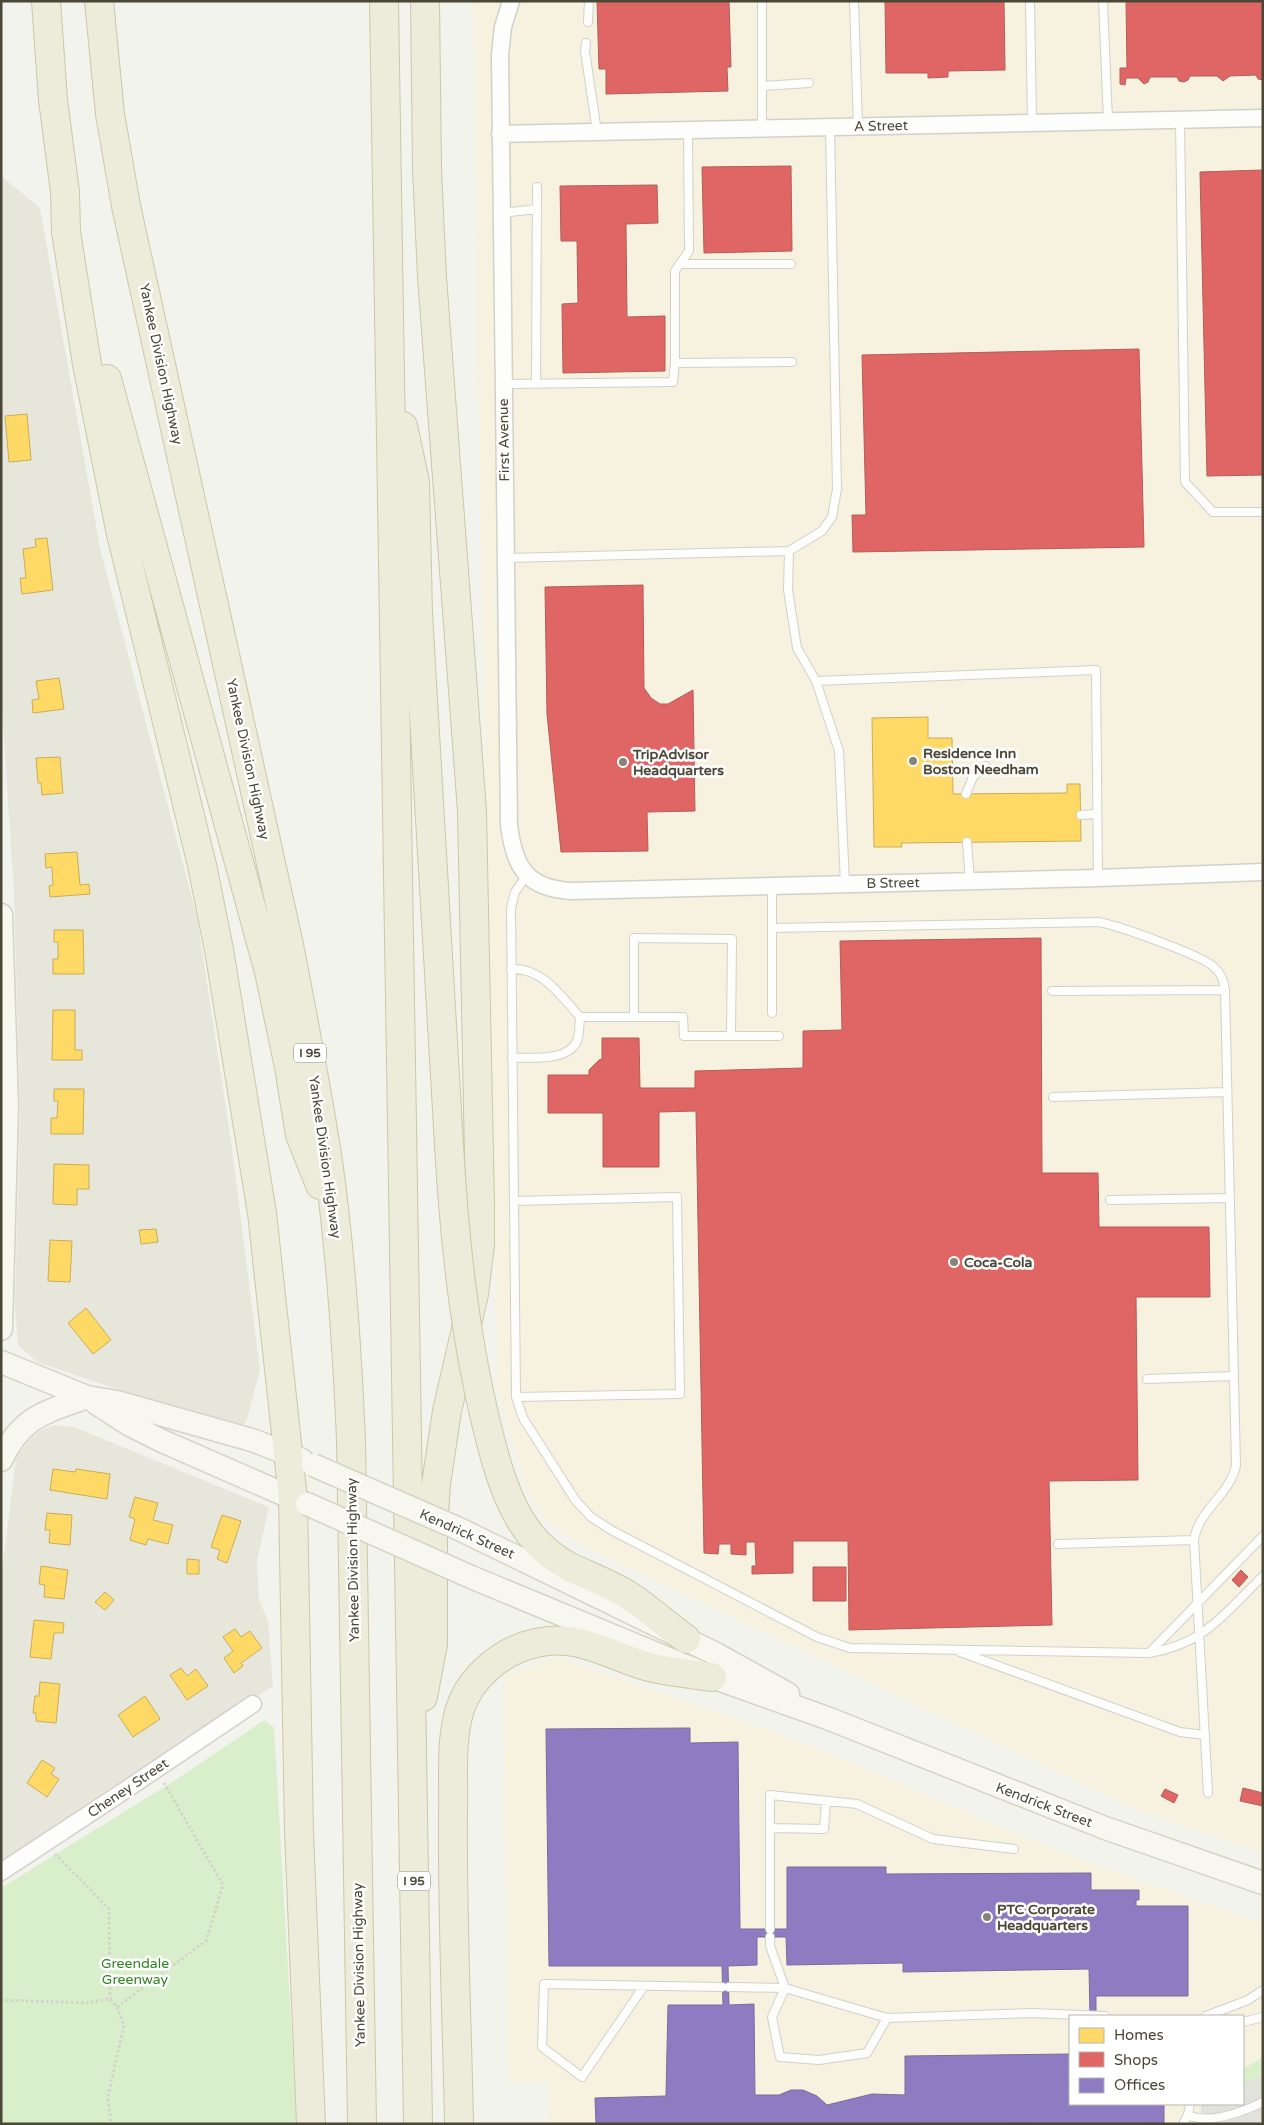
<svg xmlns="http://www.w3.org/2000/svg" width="1264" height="2125" font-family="'Varela Round',sans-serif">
  <rect width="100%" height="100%" fill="#f3f3ed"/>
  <path fill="#e7e6da" d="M1 176 40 208 100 548 197 917 231 1141 260 1370 247 1419 240 1431 37 1362 18 1345 15 1306 20 1110 14 893 1 692Z
    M55 1425 74 1427 269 1507 257 1560 259 1600 268 1621 273 1686 109 1789 1 1864V1579L16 1458 32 1437 43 1429Z"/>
  <path fill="#f6f2df" d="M473 1H1263V1851H1257L1139 1811 577 1543 554 1527 542 1514 532 1499 523 1477 497 1390 490 913 482 610Z
    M557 1657 788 1737 870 1770 997 1826 1114 1872 1263 1923V2057L1243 2069V2016H1070V2104H1201V2124H549L548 2083H508L503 1677Z"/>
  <path fill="#d9efcb" d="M264 1720 274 1727 297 2124H1V1888L177 1779Z
    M1263 2057V2124H1201V2104H1243V2069Z"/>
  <path fill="#e2e2dc" d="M1263 2075V2124H1201V2104H1243V2085Z"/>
  <path fill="#ffd966" stroke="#c9ad58" d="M27 414 31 460 9 462 5 416Z
    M47 538 53 590 22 594 20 578H26L23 549 36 547 35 539Z
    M59 678 64 709 33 713 32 700 39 699 36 681Z
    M928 717V738H952L953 794 1067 793V784H1080L1081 841 901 843 902 847H874L872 718Z
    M60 757 63 793 42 795 41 783H38L36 758Z
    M77 852 80 885 89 884 90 894 50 897 49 886 53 885 52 867 46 868 45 854Z
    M54 930H83L84 974H53V959H58V942H54Z
    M53 1010H75V1050H82V1060H52Z
    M54 1089H84L83 1134H51V1118H57L58 1101H54Z
    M54 1164 89 1165V1189H77V1205L53 1204Z
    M156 1229 158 1242 141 1244 139 1230Z
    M50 1240 72 1241 70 1282 48 1281Z
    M86 1308 111 1340 93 1354 68 1323Z
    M53 1469 75 1472 76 1469 110 1474 107 1499 50 1490Z
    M135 1497 158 1503 153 1520 173 1525 168 1544 148 1539 146 1545 130 1540 135 1519 129 1517Z
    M47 1513 72 1515 70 1545 49 1543 50 1530H45Z
    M222 1515 241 1521 227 1563 217 1559 220 1550 211 1547Z
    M187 1559 199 1560V1574H187Z
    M41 1566 68 1570 64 1599 44 1597 45 1585 39 1584Z
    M105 1592 114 1600 105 1610 95 1602Z
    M34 1620 64 1623 63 1633H54L51 1659 30 1657Z
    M235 1629 241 1637 250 1631 262 1648 241 1663 243 1666 234 1673 224 1658 233 1651 223 1637Z
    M181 1668 187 1676 196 1669 208 1686 187 1700 170 1675Z
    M40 1682 60 1684 56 1723 36 1721V1713H33L35 1696H39Z
    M145 1696 160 1719 133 1737 118 1715Z
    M42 1760 55 1768 51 1774 59 1779 47 1797 27 1783Z"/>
  <path fill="#e06666" stroke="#b35d58" d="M597 1H729L731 67H727L728 91 606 94V69H599Z
    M885 1H1004L1005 70 948 71V77L928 78V73H886Z
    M1126 1H1263V80L1258 79 1256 75 1230 76 1223 81 1217 76H1190L1188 80 1184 82 1179 81 1177 77H1150L1148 82 1144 84 1138 78H1126L1125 85 1120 84V68H1127Z
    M791 166 792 251 704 253 702 167Z
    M1263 170V475L1207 476 1200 172Z
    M657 185 658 223 626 224 627 317 665 316V371L563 373 562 304 578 303 577 241H561L560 186Z
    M1139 349 1144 547 853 552 852 515H866L862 355Z
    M643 585 644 688 651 698 660 704H668L693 690 695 811 647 812 648 851 561 852 547 714 545 587Z
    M1041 938 1042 1173H1098L1099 1227H1209L1210 1297H1136L1138 1480 1049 1481 1052 1625 849 1630 848 1541H793V1573L752 1574V1566H756L755 1542H746V1555L731 1554V1544H719L718 1554 704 1553 696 1111 659 1112V1167H603V1113H548V1075H589V1070L599 1060 602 1059V1038H639L640 1088H695V1071L803 1068V1031L842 1030 840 941Z
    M813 1567H846V1601H813Z
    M1241 1570 1248 1577 1239 1587 1232 1580Z
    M1243 1788 1263 1793V1806L1240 1801Z
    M1165 1789 1178 1795 1174 1803 1161 1796Z"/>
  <path fill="#8e7cc3" stroke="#7a6c99" d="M690 1728V1743L738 1742 740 1929H787V1867H886V1874L1091 1873V1890H1139V1900H1136V1906H1188V1996H1096V2016H1090L1089 1969 903 1972V1963L787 1965 786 1937H757V1965L728 1966 729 2005 754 2004 755 2095H779L791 2090H803L817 2096 827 2105 872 2094 905 2095V2056L1070 2054V2104H1164V2123L596 2124 595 2098 666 2096 668 2005H723L722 1966H549L546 1729Z"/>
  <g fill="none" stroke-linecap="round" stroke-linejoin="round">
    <defs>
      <path id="service" d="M762 1V129
        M854 1 858 127
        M1030 1 1032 123
        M1103 1 1108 121
        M588 22 589 1
        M586 43 585 51 597 132
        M762 86 809 83
        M1180 120 1185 482 1213 512H1263
        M688 130 689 251 675 271V363L792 362
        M501 213 537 209
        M680 264H791
        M536 383 537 187
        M503 384 673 382 675 363
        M789 551 822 531 832 517 837 489 830 127
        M506 558 789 551 788 590 797 648 816 681
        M966 794 973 777 986 766
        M1081 815 1097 814
        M967 842 970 881
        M527 875 515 892 511 908 516 1397 523 1418 576 1501 591 1517 611 1530 817 1637 850 1648 1149 1653C1205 1644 1225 1613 1263 1576
        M845 884 839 751 816 681 1096 670 1098 878
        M772 886V1013
        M772 928 1098 922C1117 925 1201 955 1214 967 1221 973 1224 981 1225 990L1236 1465C1231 1494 1198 1510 1194 1540L1208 1793
        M511 969C542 967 561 996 580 1017 579 1025 580 1034 577 1041 568 1062 531 1057 512 1058
        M1052 991 1225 990
        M580 1017H683L684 1036H779
        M634 1017V938L732 939 731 1036
        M1053 1097 1227 1092
        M1110 1200 1230 1198
        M514 1201 677 1197 680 1394 516 1397
        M1147 1379 1234 1376
        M1058 1544 1194 1540
        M960 1652 1180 1732 1205 1735
        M1149 1653 1263 1536
        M770 1828 824 1829 826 1801
        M770 1929V1795L857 1804 933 1839 1014 1849
        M644 1986 582 2077 542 2047 544 1984 722 1987
        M729 1987 785 1988 770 1946V1937
        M1206 2016 1248 2000 1263 1990
        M887 2018 867 2053 819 2060 780 2057 772 2017 785 1988 887 2018 1032 2013 1105 2016
        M1243 2022 1263 2017
        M1188 2115C1210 2125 1242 2112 1263 2102
        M1183 2124 1188 2115 1190 2104"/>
      <path id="minor" d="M511 1 503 27 500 54 509 825C514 867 527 889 572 891L1098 878 1263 872
        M500 134 1263 118
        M1 1872 124 1791 253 1704"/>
      <path id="secondary" d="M1 915 7 1105 1 1329
        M1 1362 87 1397 117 1402 255 1441 302 1460
        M96 1403 130 1425 162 1441 306 1504
        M1 1460C22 1416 44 1413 87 1397
        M457 1528 716 1654 788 1694
        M471 1577 712 1677 827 1718 1105 1828 1263 1883"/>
      <path id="motorway" d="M46 1 53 100 65 192 66 232 87 364 121 534 202 865 219 950 262 1213 293 1498 299 1832 311 2124
        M99 1 110 114 126 206 289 945C303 1017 317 1089 328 1161 341 1253 347 1347 351 1440L362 2124
        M384 1 418 2124
        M107 379 269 972 289 1067 300 1135 320 1185
        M403 426 415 482 418 613 449 1145
        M496 1461C509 1505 527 1545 570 1567 589 1576 610 1584 628 1595 648 1608 667 1625 686 1639
        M423 1697 433 1644V1530L436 1484 447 1411 474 1294 480 1245V1205L472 811 432 277 427 169 425 1
        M459 2124C457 2020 452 1915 453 1811 454 1778 450 1741 460 1709 471 1676 503 1650 536 1643 580 1633 609 1656 649 1667 669 1672 691 1674 712 1677"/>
    </defs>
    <use href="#service" stroke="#d1d1ca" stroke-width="10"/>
    <use href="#minor" stroke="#d1d1ca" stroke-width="19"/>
    <use href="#secondary" stroke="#d5d3c5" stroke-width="25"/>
    <use href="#motorway" stroke="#ccc7a6" stroke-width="30"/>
    <path stroke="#d3d3cb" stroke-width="3" stroke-dasharray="2.5 2.5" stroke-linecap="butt" d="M55 1854 109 1909 110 1999
      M1 2000 87 2003 110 1999 117 2007 124 2025 108 2096 111 2124
      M117 2007 206 1941 223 1885 164 1783"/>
    <use href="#service" stroke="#fdfdfc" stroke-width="8"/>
    <use href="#minor" stroke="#fdfdfc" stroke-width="16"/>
    <use href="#secondary" stroke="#f7f7f0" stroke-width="22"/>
    <use href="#motorway" stroke="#edebda" stroke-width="28"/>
    <defs>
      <path id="secondary-bridge" d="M313 1465 457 1528
        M307 1504 471 1577"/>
      <path id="motorway-bridge" d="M449 1145C455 1252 467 1358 496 1461"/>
    </defs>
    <use href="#secondary-bridge" stroke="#d5d3c5" stroke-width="25" stroke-linecap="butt"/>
    <use href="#motorway-bridge" stroke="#ccc7a6" stroke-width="30" stroke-linecap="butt"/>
    <use href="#secondary-bridge" stroke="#f7f7f0" stroke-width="22"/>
    <use href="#motorway-bridge" stroke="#edebda" stroke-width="28"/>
  </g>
  <g fill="#868377" stroke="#fff" stroke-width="2">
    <circle cx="913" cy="761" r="5"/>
    <circle cx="623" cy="762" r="5"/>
    <circle cx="954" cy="1262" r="5"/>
    <circle cx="987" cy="1917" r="5"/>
  </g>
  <g text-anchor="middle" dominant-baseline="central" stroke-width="5" stroke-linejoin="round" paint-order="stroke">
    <g fill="#fff" stroke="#817e73" stroke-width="1">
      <rect x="294" y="1043.5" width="32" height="19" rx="4"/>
      <rect x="398" y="1871.5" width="32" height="19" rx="4"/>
    </g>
    <g font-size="12" font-weight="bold" fill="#4b4737">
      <text x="310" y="1053">I 95</text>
      <text x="414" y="1881">I 95</text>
    </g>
    <g font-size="14" fill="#4b4737" stroke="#fff">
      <text transform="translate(881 126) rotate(-1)">A Street</text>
      <text transform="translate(161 364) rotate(78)">Yankee Division Highway</text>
      <text transform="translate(504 440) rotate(-91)">First Avenue</text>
      <text transform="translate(248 759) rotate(78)">Yankee Division Highway</text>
      <text transform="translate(893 883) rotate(-1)">B Street</text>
      <text transform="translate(325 1157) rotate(82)">Yankee Division Highway</text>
      <text transform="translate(467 1534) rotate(24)">Kendrick Street</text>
      <text transform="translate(353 1560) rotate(-91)">Yankee Division Highway</text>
      <text transform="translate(128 1788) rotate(-34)">Cheney Street</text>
      <text transform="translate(1044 1805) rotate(21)">Kendrick Street</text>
      <text transform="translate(359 1965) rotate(-91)">Yankee Division Highway</text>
    </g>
    <g font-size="14" font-weight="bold" fill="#4b4737" stroke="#fff" text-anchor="start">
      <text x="923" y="753">Residence Inn<tspan x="923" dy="16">Boston Needham</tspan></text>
      <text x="633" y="754">TripAdvisor<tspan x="633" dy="16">Headquarters</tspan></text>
      <text x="964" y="1262">Coca-Cola</text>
      <text x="997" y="1909">PTC Corporate<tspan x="997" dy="16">Headquarters</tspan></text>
    </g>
    <g font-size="14" fill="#348225" stroke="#fff">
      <text x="135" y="1963">Greendale<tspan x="135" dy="16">Greenway</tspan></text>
    </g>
  </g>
  <rect width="1264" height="2125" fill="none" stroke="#4b4737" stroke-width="5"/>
  <rect x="1069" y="2015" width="175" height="90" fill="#ffffff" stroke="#b7b5af"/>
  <rect x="1079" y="2028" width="25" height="15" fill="#ffd966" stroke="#b7b5af"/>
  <text x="1114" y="2040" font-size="15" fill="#4b4737">Homes</text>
  <rect x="1079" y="2052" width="25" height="15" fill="#e06666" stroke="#b7b5af"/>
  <text x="1114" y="2065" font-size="15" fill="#4b4737">Shops</text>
  <rect x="1079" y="2078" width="25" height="15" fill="#8e7cc3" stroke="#b7b5af"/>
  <text x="1114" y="2090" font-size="15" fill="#4b4737">Offices</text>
</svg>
